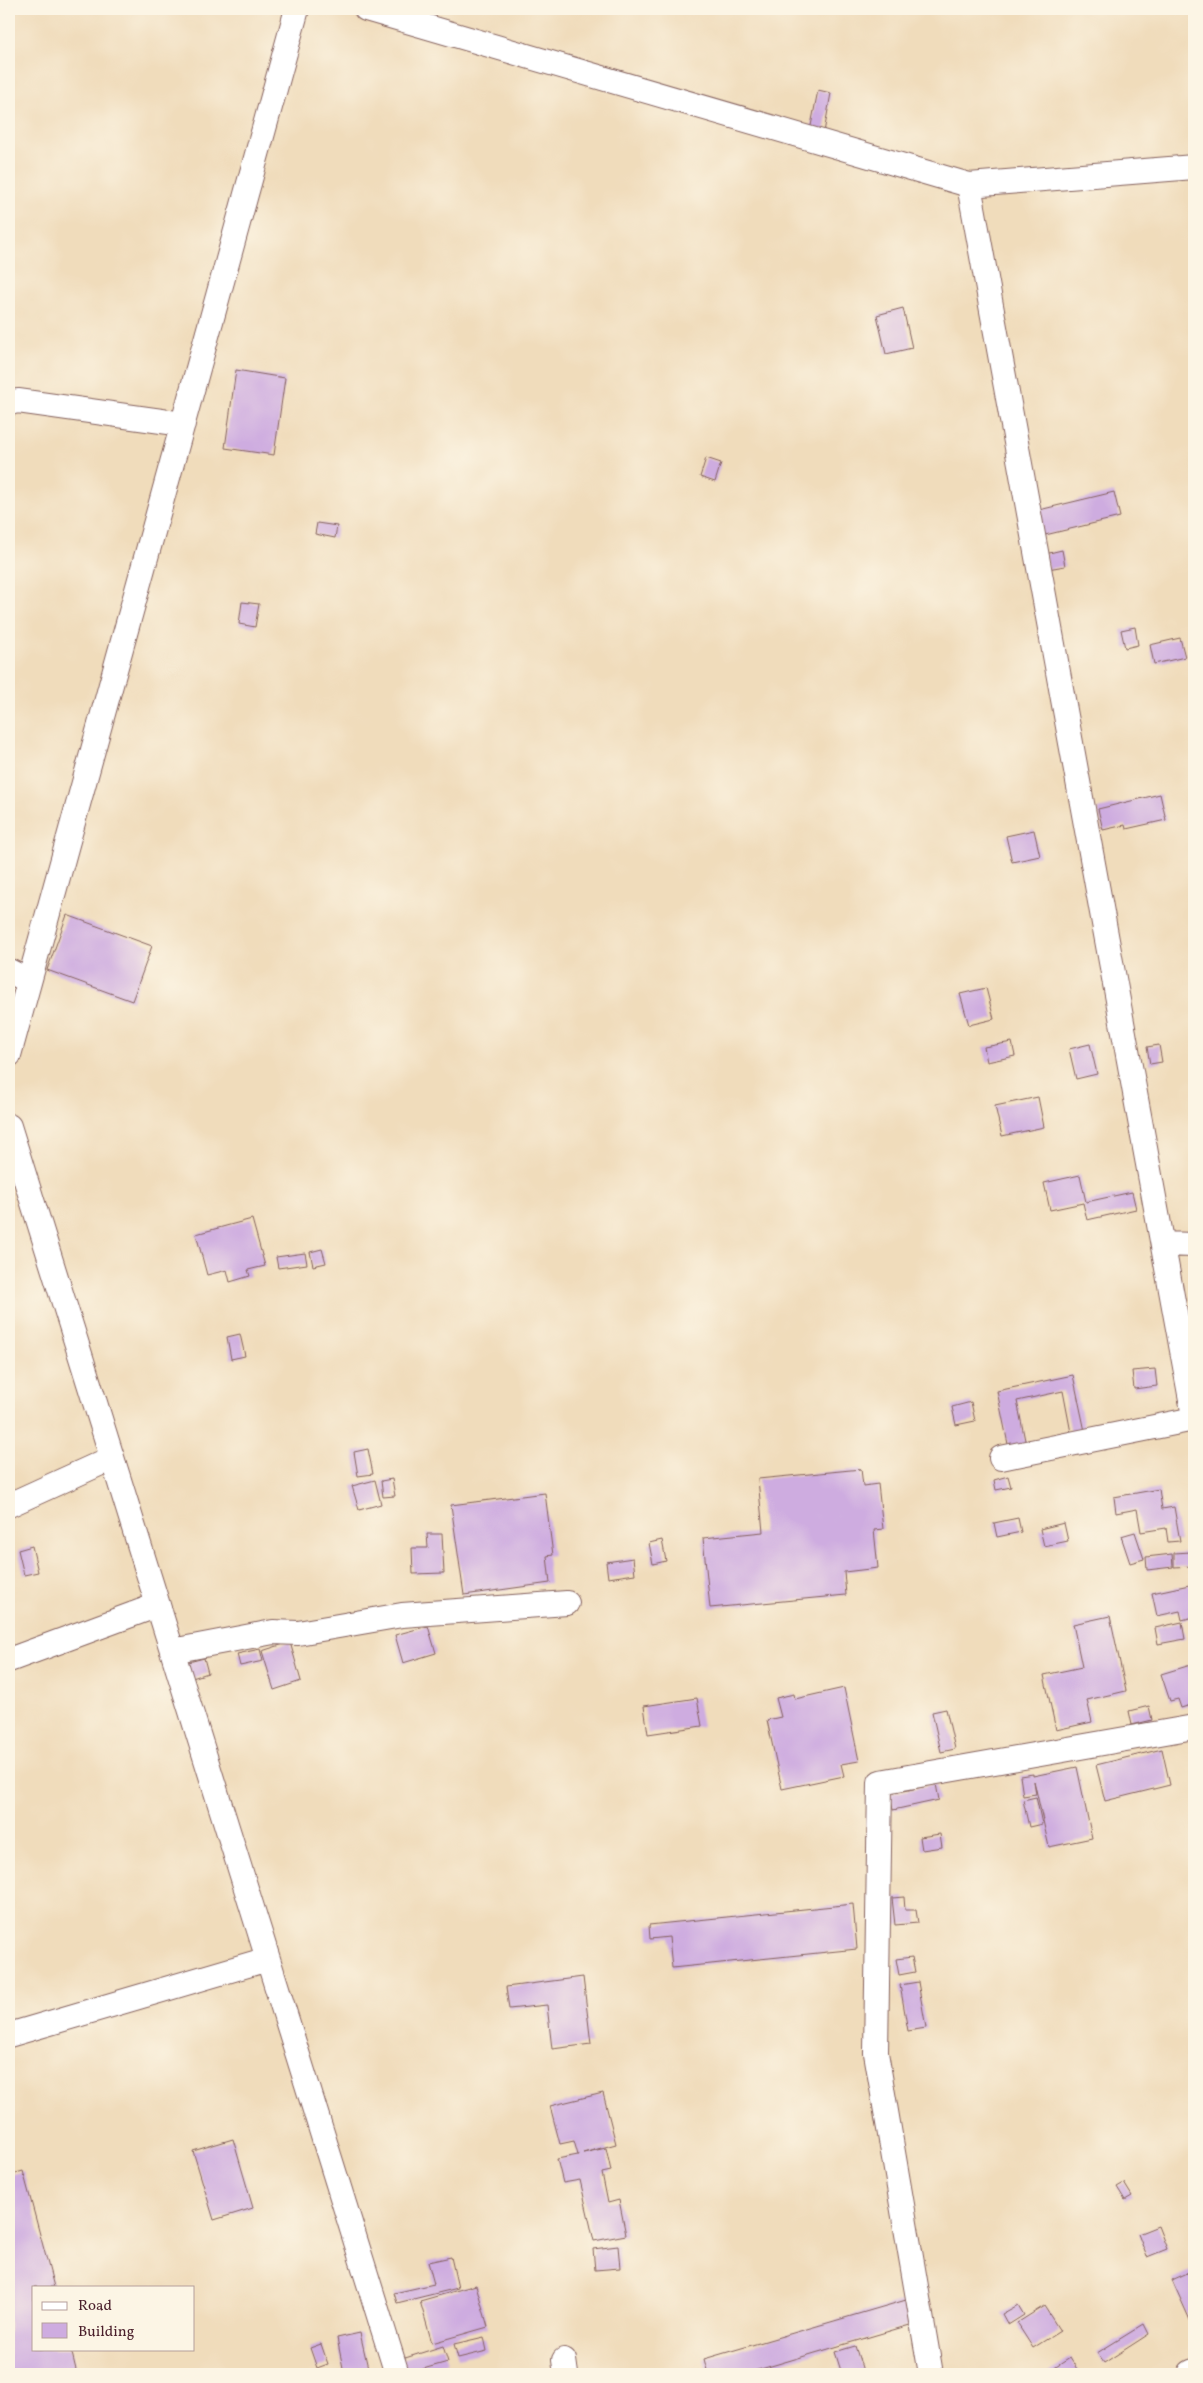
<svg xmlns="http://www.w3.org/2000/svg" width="1203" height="2383" font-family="Vollkorn,serif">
  <rect width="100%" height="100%" fill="#fcf5e5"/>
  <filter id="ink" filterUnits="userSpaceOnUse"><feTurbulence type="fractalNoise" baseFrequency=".02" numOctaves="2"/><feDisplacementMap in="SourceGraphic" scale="10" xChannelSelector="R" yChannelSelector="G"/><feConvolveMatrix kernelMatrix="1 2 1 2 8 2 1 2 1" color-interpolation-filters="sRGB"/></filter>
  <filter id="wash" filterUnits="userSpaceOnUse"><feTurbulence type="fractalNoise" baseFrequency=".0096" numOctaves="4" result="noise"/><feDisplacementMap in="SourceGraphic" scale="20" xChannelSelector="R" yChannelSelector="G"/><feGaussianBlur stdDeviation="1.12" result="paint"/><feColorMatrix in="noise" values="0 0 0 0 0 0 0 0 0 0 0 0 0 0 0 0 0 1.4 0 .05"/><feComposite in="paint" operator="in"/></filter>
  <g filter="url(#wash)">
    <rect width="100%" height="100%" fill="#f0dcbb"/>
    <g id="blocks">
      <path fill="#ceace0" d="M818 90 831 93 823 138 809 136Z
        M903 308 912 348 886 354 877 315Z
        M236 370 285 378 274 455 225 448Z
        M706 458 721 463 715 482 700 477Z
        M1114 492 1120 517 1041 536 1035 511Z
        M317 523 337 526 335 538 315 534Z
        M1062 550 1065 566 1048 569 1045 554Z
        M242 602 259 604 255 627 239 624Z
        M1135 627 1138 645 1125 648 1121 630Z
        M1180 638 1185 657 1154 664 1150 645Z
        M1160 794 1166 820 1126 829 1125 825 1103 830 1098 809Z
        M1034 830 1040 856 1012 862 1006 836Z
        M67 915 152 946 132 1001 47 970Z
        M986 988 994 1019 969 1025 960 994Z
        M1012 1042 1015 1056 987 1062 984 1047Z
        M1090 1044 1097 1074 1076 1079 1069 1049Z
        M1159 1045 1162 1062 1150 1064 1147 1047Z
        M1038 1097 1044 1127 1002 1136 995 1106Z
        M1080 1175 1086 1202 1132 1192 1136 1209 1087 1220 1083 1203 1050 1210 1044 1183Z
        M252 1219 265 1266 248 1270 250 1276 230 1282 227 1270 207 1275 196 1234Z
        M322 1249 326 1263 313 1266 310 1252Z
        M305 1253 307 1264 278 1268 276 1257Z
        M240 1334 245 1356 231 1359 227 1337Z
        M1155 1369 1157 1386 1134 1389 1132 1371Z
        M1073 1375 1086 1436 1072 1438 1063 1391 1017 1401 1026 1445 1009 1449 997 1391Z
        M971 1402 975 1421 956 1425 952 1407Z
        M368 1449 373 1474 358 1476 354 1452Z
        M861 1469 863 1486 878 1484 883 1529 874 1530 878 1568 844 1572 846 1595 710 1608 703 1538 763 1532 758 1479Z
        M1008 1476 1011 1487 996 1490 994 1480Z
        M392 1479 395 1496 383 1497 381 1481Z
        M375 1480 381 1504 359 1510 352 1486Z
        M1159 1489 1162 1509 1174 1507 1180 1541 1168 1542 1166 1528 1141 1532 1137 1509 1116 1513 1114 1497Z
        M545 1493 553 1555 547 1556 550 1583 464 1595 451 1505Z
        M1018 1518 1021 1532 997 1537 994 1523Z
        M1064 1523 1068 1541 1044 1546 1040 1529Z
        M1135 1532 1144 1559 1130 1563 1121 1536Z
        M427 1534H442L444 1573 413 1574 412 1548H428Z
        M662 1540 666 1561 653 1564 649 1543Z
        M32 1546 38 1572 24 1575 18 1550Z
        M1191 1552 1192 1566 1174 1567V1553Z
        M1172 1554 1173 1567 1147 1570 1146 1557Z
        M633 1558 635 1574 608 1578 606 1562Z
        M1194 1584V1617L1182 1620 1180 1611 1157 1616 1152 1593Z
        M1110 1616 1126 1691 1087 1700 1092 1722 1056 1730 1044 1675 1082 1667 1073 1624Z
        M1182 1622 1185 1639 1158 1644 1155 1628Z
        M428 1626 436 1653 403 1663 395 1635Z
        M290 1642 301 1681 274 1690 262 1651Z
        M260 1649 263 1661 240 1666 237 1654Z
        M204 1658 208 1673 189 1679 185 1663Z
        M1194 1664V1704L1181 1708 1178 1699 1170 1701 1161 1674Z
        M844 1688 859 1761 841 1764 844 1776 782 1789 767 1720 781 1717 776 1698 794 1694 795 1699Z
        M697 1698 702 1726 648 1734 644 1706Z
        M1149 1706 1152 1720 1132 1725 1129 1711Z
        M946 1709 955 1749 941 1752 932 1712Z
        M1162 1749 1170 1785 1105 1801 1096 1765Z
        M1077 1767 1092 1838 1049 1847 1034 1781 1036 1794 1023 1796 1020 1776 1033 1774V1776Z
        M936 1784 939 1800 893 1810 890 1794Z
        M1036 1797 1042 1824 1029 1827 1023 1800Z
        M940 1834 942 1847 922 1850 920 1837Z
        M904 1897 905 1910H916L918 1923 895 1925 892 1898Z
        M853 1904 857 1949 672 1968 669 1937 650 1939 649 1925Z
        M912 1957 915 1972 899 1975 896 1959Z
        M583 1977 591 2044 552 2049 547 2005 509 2009 506 1987Z
        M918 1982 926 2028 908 2031 900 1985Z
        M603 2093 616 2144 583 2153 606 2148 611 2171 602 2173 608 2203 619 2200 626 2235 594 2241 580 2180 563 2183 557 2159 578 2155 574 2141 560 2144 550 2106Z
        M233 2139 253 2208 214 2220 193 2151Z
        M23 2171 54 2287H34V2349H71L77 2374H9V2175Z
        M1124 2183 1132 2196 1125 2200 1117 2187Z
        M1158 2226 1167 2249 1147 2257 1138 2234Z
        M618 2246 620 2268 595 2270 593 2249Z
        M451 2257 458 2288 397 2303 394 2293 434 2284 428 2262Z
        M1194 2270V2329L1172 2280Z
        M476 2285 488 2327 432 2343 420 2301Z
        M913 2298 920 2322 744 2374H708L704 2359Z
        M1018 2305 1024 2315 1008 2325 1002 2314Z
        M1044 2306 1060 2331 1033 2348 1017 2323Z
        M1144 2324 1149 2334 1104 2363 1097 2353Z
        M360 2333 368 2368 344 2373 337 2338Z
        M484 2337 487 2351 458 2358 454 2344Z
        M321 2344 328 2364 317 2368 310 2348Z
        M443 2346 448 2362 405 2374 399 2360Z
        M855 2346 864 2374H842L835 2352Z
        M1070 2358 1080 2374H1049L1048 2372Z"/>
    </g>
  </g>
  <g filter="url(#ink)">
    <use href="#blocks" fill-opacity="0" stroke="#84615d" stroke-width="1"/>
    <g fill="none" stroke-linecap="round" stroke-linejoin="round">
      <defs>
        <path id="minor" d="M366 9 969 185 1194 1416
          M969 185 1194 167
          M9 403 18 401 183 424
          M9 971 29 981
          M9 1055 297 9
          M9 1126 397 2374
          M1163 1244 1194 1245
          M1001 1458 1194 1419
          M9 1505 112 1458
          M172 1651 273 1632 298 1633 402 1615 567 1603
          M9 1660 158 1605
          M9 2035 268 1959
          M564 2360 566 2374
          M931 2374 876 2053 880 1782 1194 1727"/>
        <path id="major" d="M1192 2374 1194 2373"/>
      </defs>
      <use href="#minor" stroke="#84615d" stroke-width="26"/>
      <use href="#major" stroke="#84615d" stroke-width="30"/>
      <use href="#minor" stroke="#fff" stroke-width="24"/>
      <use href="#major" stroke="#fff" stroke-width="28"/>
    </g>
  </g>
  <rect width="1203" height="2383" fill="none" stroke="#fcf5e5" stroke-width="30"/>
  <rect x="32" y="2286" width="162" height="65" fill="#fcf5e5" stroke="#b59f9b"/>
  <rect x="42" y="2302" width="25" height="8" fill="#ffffff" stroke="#b59f9b"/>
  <text x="78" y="2310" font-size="15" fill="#4a1f2b">Road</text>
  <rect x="42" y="2323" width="25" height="15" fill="#ceace0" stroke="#b59f9b"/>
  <text x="78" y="2336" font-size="15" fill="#4a1f2b">Building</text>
</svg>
